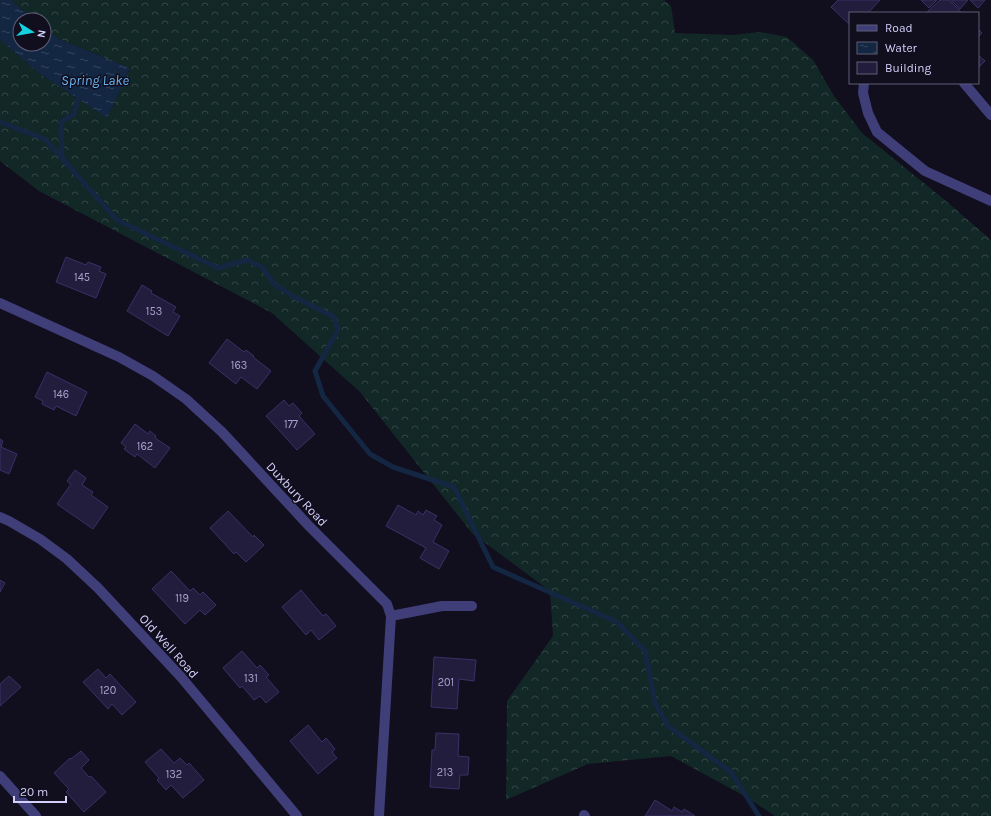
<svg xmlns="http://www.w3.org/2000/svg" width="991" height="816" font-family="Karla,sans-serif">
  <defs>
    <pattern id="forest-crowns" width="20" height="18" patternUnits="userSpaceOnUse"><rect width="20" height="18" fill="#122826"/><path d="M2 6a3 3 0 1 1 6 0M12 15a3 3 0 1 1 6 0" fill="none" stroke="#344646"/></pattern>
    <pattern id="water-ripples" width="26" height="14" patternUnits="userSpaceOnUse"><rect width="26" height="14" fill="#132743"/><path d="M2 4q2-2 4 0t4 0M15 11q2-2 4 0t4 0" fill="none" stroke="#34455f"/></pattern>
  </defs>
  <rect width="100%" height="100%" fill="#110e1e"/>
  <path fill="url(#forest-crowns)" d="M12 0H664L671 6 675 33 732 35 760 32 787 37 813 60 834 96 862 133 946 201 991 240V816H775L748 798 671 756 588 764 506 800 507 701 553 636 550 591 472 533 360 392 272 313 39 191 0 161V40L39 73 107 118 130 68 59 39 44 27V20H35L14 3Z"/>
  <path fill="url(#water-ripples)" d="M0 0H12L14 3 35 20H20V44H44V27L59 39 130 68 107 118 39 73 0 40Z"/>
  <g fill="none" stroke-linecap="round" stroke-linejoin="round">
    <path stroke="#132743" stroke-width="5" d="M0 122 45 139 117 220 218 268 247 260 262 267 273 283 291 295 334 317 338 330 315 371 323 396 370 454 393 467 454 487 493 567 617 622 645 651 655 703 668 726 731 772 759 816
      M62 158 61 122 74 114 78 99"/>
  </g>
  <path fill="#221c3d" stroke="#3a3167" d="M838 0H880L868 13H850V25L831 7Z
    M921 0H937L929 8Z
    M940 0H949L962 13H926Z
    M951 0H968L960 9Z
    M970 0H985L978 8Z
    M978 29 982 33 978 37Z
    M978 55 985 61 978 68Z
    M66 257 86 265 88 262 101 267 99 271 106 274 96 298 56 282Z
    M142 285 152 291 151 293 176 307 173 312 180 316 168 336 127 311Z
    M227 339 244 352 246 350 254 356 253 357 271 371 257 389 241 377 236 384 209 363Z
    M47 372 87 392 76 416 56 406 54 410 42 404 43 401 35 397Z
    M284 400 289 406 293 403 302 413 299 416 315 434 297 450 266 416Z
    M135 424 148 434 150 431 156 436 155 438 170 448 155 468 137 454 135 457 124 449 126 447 121 443Z
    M0 439 3 441 1 447 17 454 9 474 0 470Z
    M75 470 86 478 82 485 93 492 91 495 108 507 93 529 57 504 71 484 67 481Z
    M398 505 416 515 418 511 423 515 426 510 437 516 434 520 442 525 433 542 449 551 439 569 420 558 426 548 386 526Z
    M228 511 253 537 254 535 264 545 246 562 236 552 234 554 210 528Z
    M171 571 190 591 193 588 200 595 203 592 216 605 205 615 200 610 185 624 152 589Z
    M0 580 5 583 0 592Z
    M301 590 323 616 326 614 336 626 319 640 311 630 306 635 282 607Z
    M242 651 257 668 260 665 269 675 266 677 279 692 266 703 260 696 254 700 242 686 240 688 223 668Z
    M434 657 476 660 474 681 459 679 457 709 431 707Z
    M98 669 106 678 110 674 136 702 122 715 112 704 108 709 83 682Z
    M9 676 21 687 0 706V684Z
    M308 725 322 742 326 738 335 749 332 752 337 758 318 774 290 741Z
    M436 733 459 734 458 756 469 757 468 775H460L459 789 430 787 432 750H435Z
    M161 749 174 763 180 758 187 765 189 763 204 780 183 798 171 785 166 790 157 780 159 778 145 762Z
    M81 751 89 760 81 768 89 777 91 776 106 792 84 812 66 792 69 789 54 773 70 758 71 759Z
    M655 800 672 811 674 807 682 812 684 809 695 816H645Z"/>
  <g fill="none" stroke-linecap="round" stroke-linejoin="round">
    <path stroke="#3f3e79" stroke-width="10" d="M864 83 863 93 868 113 877 132 925 171 991 201
      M964 83 991 115
      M0 303 119 357 153 376 186 399 222 432 309 526 387 604 391 616 379 816
      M0 517 9 521 40 539 67 559 98 588 181 677 297 816
      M391 616 442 606H472
      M0 776 36 816
      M584 815 585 816"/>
  </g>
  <g text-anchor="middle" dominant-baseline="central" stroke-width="3" stroke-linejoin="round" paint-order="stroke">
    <g font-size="11" fill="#a8a3cb">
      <text x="82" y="277">145</text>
      <text x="154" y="311">153</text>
      <text x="239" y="365">163</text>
      <text x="61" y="394">146</text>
      <text x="291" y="424">177</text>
      <text x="145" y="446">162</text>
      <text x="182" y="598">119</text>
      <text x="251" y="678">131</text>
      <text x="446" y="682">201</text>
      <text x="108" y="690">120</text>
      <text x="445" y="772">213</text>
      <text x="174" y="774">132</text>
    </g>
    <g font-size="13" fill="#d4d0fa" stroke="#110e1e">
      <text transform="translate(297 494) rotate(47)">Duxbury Road</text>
      <text transform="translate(169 646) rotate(48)">Old Well Road</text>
    </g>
    <g font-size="14" font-style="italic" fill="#69b4f0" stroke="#110e1e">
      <text x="95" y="80">Spring Lake</text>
    </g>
  </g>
  <rect x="849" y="12" width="130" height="72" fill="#110e1e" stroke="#5f5c76"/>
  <rect x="857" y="25" width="20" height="6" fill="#3f3e79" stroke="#5f5c76"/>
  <text x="885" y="32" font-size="12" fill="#d4d0fa">Road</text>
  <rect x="857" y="42" width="20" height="12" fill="url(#water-ripples)" stroke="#5f5c76"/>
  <text x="885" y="52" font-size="12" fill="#d4d0fa">Water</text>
  <rect x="857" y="62" width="20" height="12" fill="#221c3d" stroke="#5f5c76"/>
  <text x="885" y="72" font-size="12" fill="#d4d0fa">Building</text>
  <g transform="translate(32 32) rotate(101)"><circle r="19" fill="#110e1e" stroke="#5f5c76"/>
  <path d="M0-3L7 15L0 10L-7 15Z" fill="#17d1e0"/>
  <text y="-6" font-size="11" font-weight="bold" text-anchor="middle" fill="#d4d0fa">N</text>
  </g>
  <path d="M14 796v6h52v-6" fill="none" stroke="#d4d0fa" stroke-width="2"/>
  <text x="20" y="796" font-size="12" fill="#d4d0fa" stroke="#110e1e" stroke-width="3" paint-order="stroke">20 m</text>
</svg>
